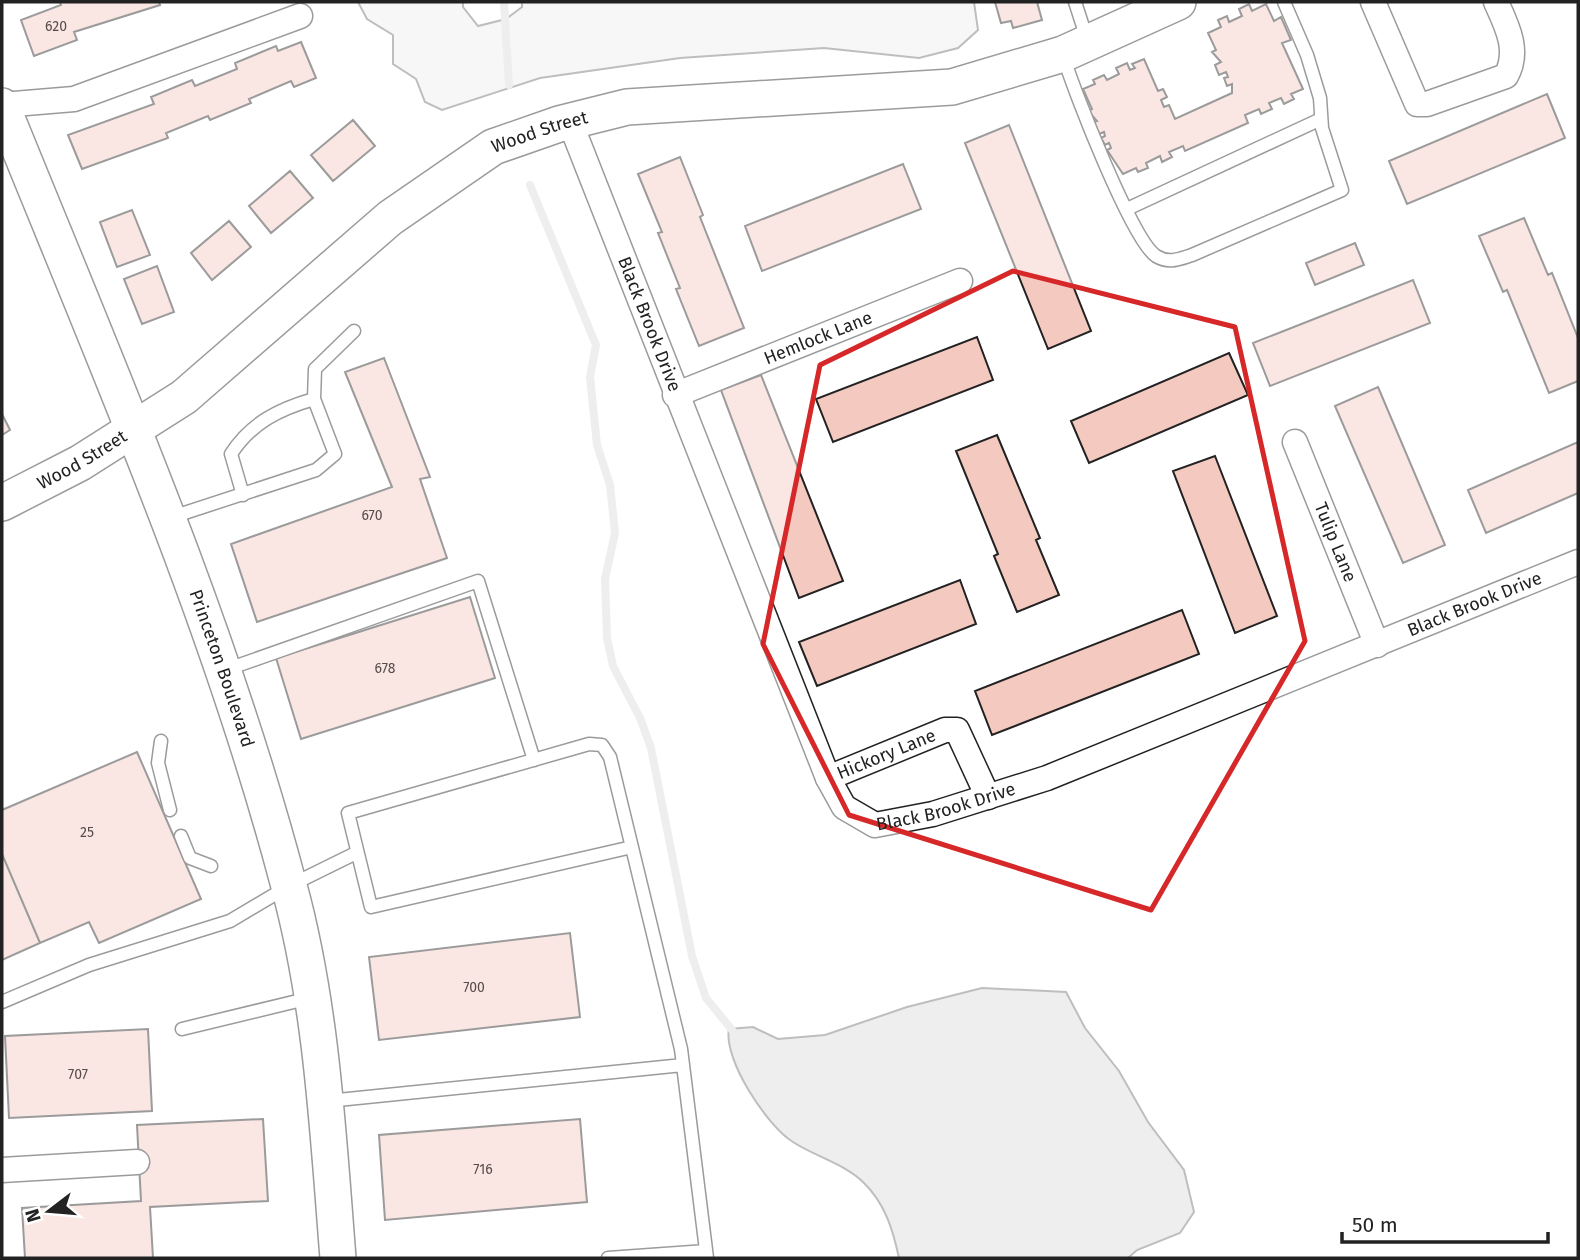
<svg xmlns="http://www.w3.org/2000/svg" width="1580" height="1260" font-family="'Fira Sans',sans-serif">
  <rect width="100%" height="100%" fill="#fff"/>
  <path fill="#eee" stroke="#6f6f6f" stroke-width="2" d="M358 2H463V7L478 26 506 19 522 7V2H974L978 30 958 48 919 58 824 48 680 58 540 78 442 110 425 102 416 79 393 64V35L367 19Z"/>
  <path fill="#d9d9d9" stroke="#6f6f6f" stroke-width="2" d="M982 988 1066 992 1085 1028 1119 1071 1148 1122 1184 1170 1194 1212 1180 1233 1137 1250 1128 1258H899C893 1230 885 1203 863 1182 845 1164 814 1156 793 1142 767 1126 723 1059 729 1029L753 1027 778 1039 825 1035 907 1007Z"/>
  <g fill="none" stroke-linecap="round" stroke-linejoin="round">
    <path stroke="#d9d9d9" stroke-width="8" d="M504 2 509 85
      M530 185 596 345 590 377 597 445 610 485 615 533 605 579 607 638 613 666 640 718 651 748 692 956 706 998 737 1036"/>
  </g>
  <path fill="#f3c9c0" stroke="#222" stroke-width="2" d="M60 2H159L160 5 74 32 77 40 34 56 21 20 61 5Z
    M995 2H1037L1042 20 1013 28 1011 21 1001 23Z
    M1249 4 1252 11 1266 4 1274 21 1281 17 1291 40 1282 43 1303 89 1291 94 1294 99 1284 104 1281 98 1269 103 1272 109 1261 114 1259 109 1245 115 1248 123 1185 151 1183 146 1169 152 1172 157 1162 162 1160 156 1146 163 1148 168 1138 172 1136 168 1123 174 1107 150 1111 148 1109 143 1105 145 1101 138 1105 136 1104 132 1097 135 1091 123 1097 121 1088 111 1092 109 1083 89 1095 84 1093 80 1104 75 1107 80 1119 74 1116 68 1127 63 1130 70 1135 68 1132 64 1144 59 1158 91 1163 89 1167 97 1161 100 1164 107 1169 105 1175 119 1232 93V84L1227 86 1224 78 1228 77 1226 72 1219 75 1215 65 1221 62 1212 52 1216 50 1208 33 1221 27 1218 20 1227 16 1229 22 1242 16 1239 9Z
    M301 42 316 78 294 87 291 81 249 99 251 103 210 120 208 116 166 133 168 138 82 169 68 135 154 104 151 97 192 80 195 86 237 69 235 63 276 46 278 51Z
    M1547 94 1565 138 1407 204 1389 161Z
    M353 120 375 146 333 181 311 155Z
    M1009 125 1091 331 1048 349 965 143Z
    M680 157 703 215 700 217 744 328 699 346 676 289 680 288 658 233 662 232 638 174Z
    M903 164 921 209 762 271 745 226Z
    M290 171 313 198 271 233 249 206Z
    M132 210 150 255 117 267 100 222Z
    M1524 218 1548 275 1552 273 1578 338V381L1549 393 1507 290 1503 292 1479 236Z
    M229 221 251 247 212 280 191 253Z
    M1355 243 1364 265 1315 285 1306 263Z
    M157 266 174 312 142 324 124 279Z
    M1413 280 1430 323 1270 386 1253 343Z
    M977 337 993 380 833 442 816 399Z
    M1229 353 1248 395 1089 463 1071 421Z
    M384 358 430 477 420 479 447 558 257 622 231 544 392 487 345 372Z
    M761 375 843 581 799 598 721 390Z
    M1378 387 1445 545 1403 563 1335 406Z
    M2 414 10 430 2 435Z
    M997 435 1040 538 1036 540 1059 595 1017 612 994 556 998 554 956 451Z
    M1578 442V493L1486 533 1468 490Z
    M1215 456 1277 616 1235 633 1173 471Z
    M960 580 976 624 817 686 799 642Z
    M470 597 495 678 301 739 276 658Z
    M1182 610 1199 654 992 735 975 691Z
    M137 752 201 899 99 943 89 922 40 943 2 854V810Z
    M2 854 40 943 2 960Z
    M570 933 580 1017 379 1040 369 957Z
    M148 1029 152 1111 9 1118 5 1036Z
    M263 1119 268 1201 150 1207 153 1258H25L22 1208 141 1201 137 1125Z
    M580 1119 587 1202 385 1220 379 1135Z"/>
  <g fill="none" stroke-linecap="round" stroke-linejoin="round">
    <defs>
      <path id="lane" d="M1075 2 1088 42
        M1063 55C1073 89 1132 240 1156 256 1169 264 1179 259 1192 255L1342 190 1322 128 1320 98 1307 55 1284 2
        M1127 209 1321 119
        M243 495 231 454C251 423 279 409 314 399
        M169 518 316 470 335 454 314 399 315 369 354 331
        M225 670 478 581 534 760
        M161 741 158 763 170 810
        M181 836 190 858 211 866
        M632 847 371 907 348 813 589 744 602 745 610 757 681 1049 707 1258
        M2 1002 89 965 230 921 289 886 356 853
        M182 1029 310 998
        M328 1101 683 1065
        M608 1258 706 1251"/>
      <g id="street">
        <path d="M1373 2 1417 104H1427L1506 76C1520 51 1507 26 1496 2"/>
        <path d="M2 105 74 99 300 16"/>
        <path id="s1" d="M570 122 828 778 844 807 875 825 933 814 1047 778 1578 562"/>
        <path id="s2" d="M675 395 960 281"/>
        <path id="s3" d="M1295 442 1377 645"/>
        <path id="s4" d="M828 778 945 730H957L988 797"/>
        <path d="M2 1170 137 1162"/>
      </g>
      <g id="secondary">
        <path id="s5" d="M2 106C105 361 219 620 289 886 322 1007 328 1134 338 1258"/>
        <path id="s6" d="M2 503 80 463 184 397 390 218 493 147 559 124 627 107 952 87 1063 54 1178 2"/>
      </g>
    </defs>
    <use href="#lane" stroke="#222" stroke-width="15"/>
    <use href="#street" stroke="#222" stroke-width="27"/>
    <use href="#secondary" stroke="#222" stroke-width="38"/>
    <use href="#lane" stroke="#fff" stroke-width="12"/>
    <use href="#street" stroke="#fff" stroke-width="24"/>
    <use href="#secondary" stroke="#fff" stroke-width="35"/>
  </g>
  <path d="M0 0H1580V1260H0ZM1013 271 1235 327 1305 641 1151 910 849 815 763 644 820 365Z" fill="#fff" fill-opacity=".55" fill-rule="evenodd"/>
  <path fill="none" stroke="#d62828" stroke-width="5" stroke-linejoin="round" d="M1013 271 1235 327 1305 641 1151 910 849 815 763 644 820 365Z"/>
  <g text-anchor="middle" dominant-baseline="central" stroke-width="5" stroke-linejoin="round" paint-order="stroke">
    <g font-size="14" fill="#564c4a">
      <text x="56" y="26">620</text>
      <text x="372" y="515">670</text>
      <text x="385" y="668">678</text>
      <text x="87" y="832">25</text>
      <text x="474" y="987">700</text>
      <text x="78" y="1074">707</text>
      <text x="483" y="1169">716</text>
    </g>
    <g font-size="18" fill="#222" stroke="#fff">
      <text stroke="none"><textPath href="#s6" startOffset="658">Wood Street</textPath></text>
      <text stroke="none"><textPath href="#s1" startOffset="217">Black Brook Drive</textPath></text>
      <text stroke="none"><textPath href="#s2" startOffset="154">Hemlock Lane</textPath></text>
      <text stroke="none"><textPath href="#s6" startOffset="91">Wood Street</textPath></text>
      <text stroke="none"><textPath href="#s3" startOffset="108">Tulip Lane</textPath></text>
      <text stroke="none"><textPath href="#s1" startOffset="1414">Black Brook Drive</textPath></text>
      <text stroke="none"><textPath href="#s5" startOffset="604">Princeton Boulevard</textPath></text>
      <text stroke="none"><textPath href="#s4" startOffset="63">Hickory Lane</textPath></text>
      <text stroke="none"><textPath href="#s1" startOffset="847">Black Brook Drive</textPath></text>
    </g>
  </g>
  <rect width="1580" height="1260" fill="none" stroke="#222222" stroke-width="7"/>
  <g transform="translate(49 1211) rotate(254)" stroke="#ffffff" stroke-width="5" paint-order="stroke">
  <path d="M0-5L12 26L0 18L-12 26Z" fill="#222222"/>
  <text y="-10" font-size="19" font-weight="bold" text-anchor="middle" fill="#222222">N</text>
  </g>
  <path d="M1342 1232v10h206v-10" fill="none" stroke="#222222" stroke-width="3.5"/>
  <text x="1352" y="1232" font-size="21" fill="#222222" stroke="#ffffff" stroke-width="5" paint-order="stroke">50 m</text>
</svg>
